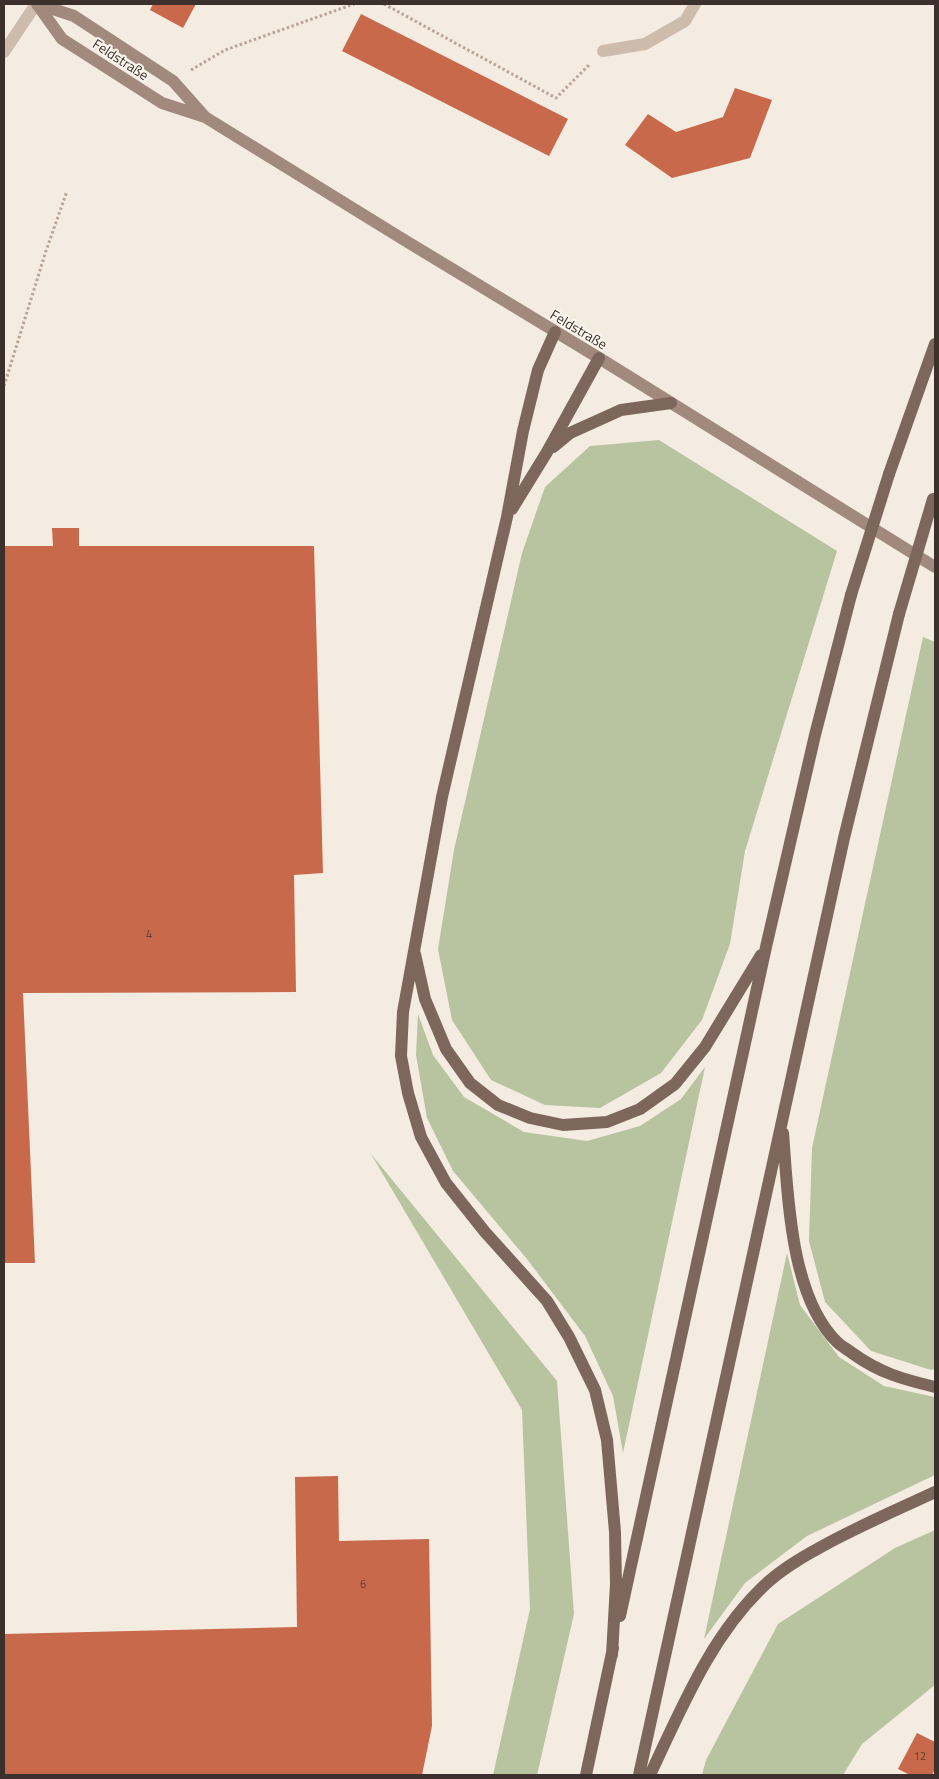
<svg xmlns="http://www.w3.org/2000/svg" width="939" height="1779" font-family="'Titillium Web',sans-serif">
  <rect width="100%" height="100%" fill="#f4ebe1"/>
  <path fill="#b8c4a0" d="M659 440 837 551 745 851 730 944 702 1020 661 1073 600 1108 545 1105 491 1080 452 1020 438 949 454 850 522 553 545 487 590 446Z
    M923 637 935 642V1369L931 1370 871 1351 825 1302 809 1241 812 1148Z
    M418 1014 433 1055 464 1097 524 1132 587 1141 640 1126 681 1099 705 1067 623 1453 613 1396 585 1336 527 1259 453 1171 427 1118 416 1055Z
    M371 1154 557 1381 574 1614 537 1775H493L530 1609 522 1410Z
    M787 1253 800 1305 839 1357 884 1386 935 1397V1475L807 1536 745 1583 704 1639Z
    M935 1530V1685L862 1744 843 1775H702L706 1760 778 1624 895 1548Z"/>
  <path fill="#c8694b" d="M153 4H196L183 28 150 10Z
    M361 14 568 119 549 156 342 51Z
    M735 88 772 100 750 158 672 178 625 145 648 114 676 132 723 117Z
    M52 528H79V546H314L323 873 294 875 296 992 23 993 35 1263H4V546H53Z
    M338 1476 339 1541 429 1539 432 1726 422 1775H4V1634L297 1627 295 1477Z
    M917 1733 935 1742V1772L934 1771 932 1775H910L898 1769Z"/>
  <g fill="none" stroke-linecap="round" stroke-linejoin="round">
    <path stroke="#b9a596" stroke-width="3" stroke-dasharray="2.5 2.5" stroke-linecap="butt" d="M384 4 556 98 589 65
      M191 70 225 50 354 4
      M4 386 46 251 67 191"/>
    <path stroke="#cdbbac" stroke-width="12" d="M603 51 645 44 685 21 695 4
      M4 52 36 4"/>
    <path stroke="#a18a7d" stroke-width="12" d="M37 4 62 39 162 103 205 117 401 238 599 358 935 567
      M38 4 74 16 173 81 205 117"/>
    <path stroke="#7d675c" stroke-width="12" d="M555 332 538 370 523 431 507 517 442 797 403 1012 401 1056 408 1093 421 1137 446 1183 485 1232 547 1301 569 1337 595 1390 607 1440 615 1532 616 1584 612 1655
      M553 447 570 433 621 410 671 403
      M889 474 935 344
      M512 509 547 452 599 358
      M415 954 425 999 446 1049 470 1083 498 1105 530 1118 563 1125 607 1122 640 1109 675 1084 705 1047 761 955
      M783 1133C788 1195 790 1296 837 1342 841 1346 847 1349 852 1353 880 1373 902 1379 935 1387
      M620 1616 766 947 815 735 851 595
      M586 1775 613 1648
      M639 1775 844 838 899 614
      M650 1775C682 1707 712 1633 768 1582 787 1565 810 1553 832 1541 866 1523 901 1508 935 1492"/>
    <path stroke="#7d675c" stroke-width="12" d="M851 595 889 474
      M899 614 933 499"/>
  </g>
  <g text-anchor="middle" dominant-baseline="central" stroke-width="4" stroke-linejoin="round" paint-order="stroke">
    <g font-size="11" fill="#5e3e33">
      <text x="149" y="934">4</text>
      <text x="363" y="1584">6</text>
      <text x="920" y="1756">12</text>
    </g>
    <g font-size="14" fill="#3b302b" stroke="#fbf5ee">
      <text transform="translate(121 59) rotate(33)">Feldstraße</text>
      <text transform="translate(579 329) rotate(31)">Feldstraße</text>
    </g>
  </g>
  <rect width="939" height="1779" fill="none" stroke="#3b302b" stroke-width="10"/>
</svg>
